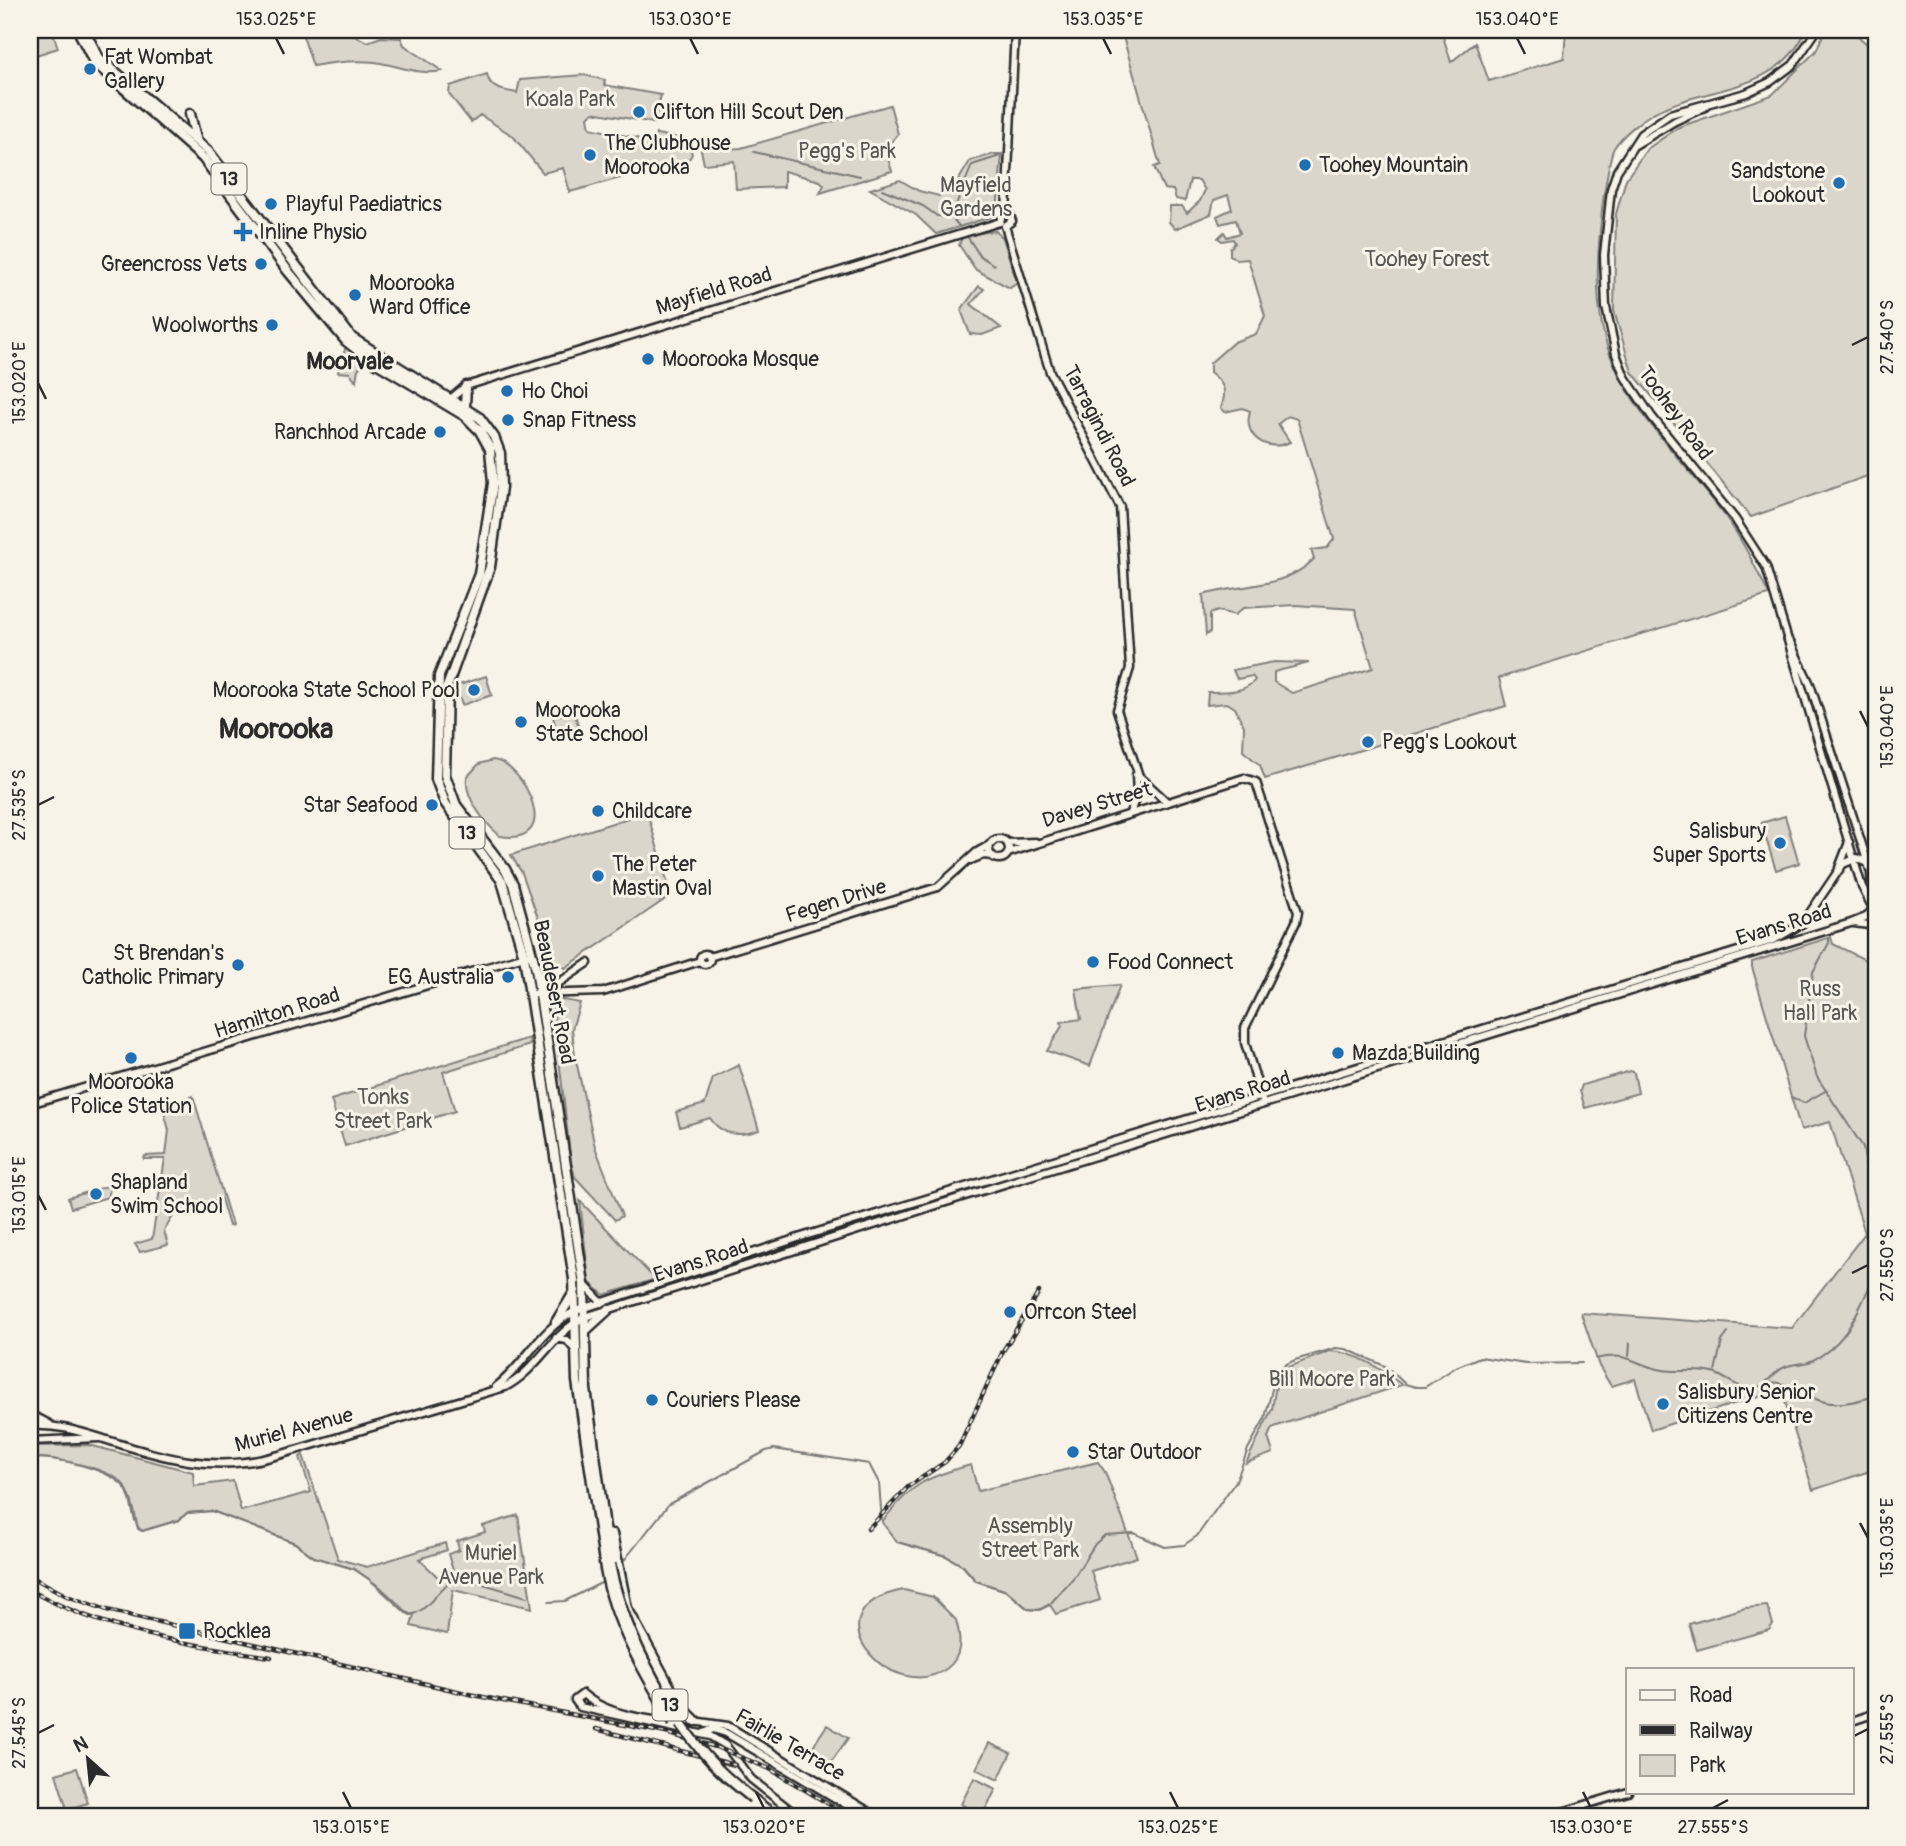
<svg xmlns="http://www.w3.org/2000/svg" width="1906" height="1846" font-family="Pangolin,sans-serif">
  <rect width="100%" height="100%" fill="#f7f3e8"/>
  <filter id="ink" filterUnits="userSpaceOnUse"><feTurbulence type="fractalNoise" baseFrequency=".0143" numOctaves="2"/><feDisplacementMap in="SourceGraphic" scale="14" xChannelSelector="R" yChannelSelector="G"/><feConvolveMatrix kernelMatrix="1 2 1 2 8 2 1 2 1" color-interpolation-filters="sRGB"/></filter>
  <g filter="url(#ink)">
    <path fill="#dad6cc" stroke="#82807c" stroke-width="2" d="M30 30H52L58 48 30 57Z
      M301 30H344L367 42 381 37 401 38 404 45 442 71C420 76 397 65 375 62 354 60 334 62 313 66Z
      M1121 30H1441L1451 62 1475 43 1489 81 1564 58 1566 30H1605L1612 38 1626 31 1639 30H1806C1779 94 1706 85 1653 113 1640 121 1622 135 1614 148 1610 154 1603 199 1602 210 1597 257 1593 312 1611 357 1636 419 1687 464 1725 516 1743 541 1756 568 1769 595L1499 678 1506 706 1265 779 1260 765 1243 751 1244 726 1235 708 1227 703 1207 705 1208 692C1224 692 1245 693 1255 680L1252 676 1237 679 1233 670 1274 662 1309 663 1274 672V682L1292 693 1373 668 1355 609 1295 605 1243 608 1235 615 1218 611 1210 614V632L1206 635 1203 595C1240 584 1285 589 1314 559L1311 550 1327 548 1334 539 1297 419 1288 416 1278 424 1290 442C1268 453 1242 437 1250 411L1243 408 1225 412 1221 408C1227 391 1225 384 1210 372V363L1234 342 1256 334 1265 316 1248 259 1237 260 1230 255V248L1235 243 1233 239 1222 241 1218 238 1224 232 1227 237 1240 233 1236 220 1220 224 1217 216 1232 209 1228 195 1214 200 1211 214 1175 229 1169 222 1170 206H1182L1187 213 1200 201 1205 190 1199 180H1190L1185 201 1176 199 1173 190 1164 189 1154 167 1160 165Z
      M1825 30H1851L1876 52V473L1751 517 1632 372 1614 311 1616 214 1626 179 1647 149 1679 127 1772 95 1816 51Z
      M487 74C490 90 502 90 517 93L520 80 584 75 605 80 604 85 661 95 654 123 593 112 588 117 590 128 654 142 656 134C672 137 688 136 692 154L689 159 570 192 563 168 543 173 513 136 480 115 471 122 449 94 450 86Z
      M890 105 898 134 885 149 892 171 820 193 824 185 820 181 784 171V187L736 189 734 161 704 164 701 150 707 145 723 149 741 148Z
      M994 154H1002L997 211 991 217 936 234 916 215 870 189 900 180 919 191 939 196 958 181 970 161Z
      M996 231 1003 238 1017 283 1010 288 976 270 959 245 963 235Z
      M979 286 984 289 971 304 1001 328 982 335 970 334 961 310Z
      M346 346 367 361 358 369 356 381 350 373 338 372Z
      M486 676 492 695 462 705 456 686Z
      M574 711 581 735 559 740 553 717Z
      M493 760C524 763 565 847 500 836 485 823 464 798 467 777L479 764Z
      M647 812 668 884 667 898 565 968 553 960 522 873 511 855Z
      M1785 816 1799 863 1776 870 1761 823Z
      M1831 937 1833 944 1876 965V1469L1813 1490 1781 1389 1651 1430 1635 1379 1611 1386 1599 1366 1581 1313 1792 1328 1865 1233 1830 1122 1801 1130 1752 967V962Z
      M1120 985 1090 1066 1047 1051 1062 1026 1061 1022 1081 1019 1076 989Z
      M552 998 580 1003 572 1029 575 1056 595 1147 622 1216 615 1220 575 1177 571 1163Z
      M529 1038 530 1045 443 1072 455 1111 345 1146 331 1100Z
      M739 1065 759 1130C740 1137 722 1136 710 1118L680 1127 676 1112 705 1104 713 1078Z
      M1630 1071 1634 1073 1638 1093 1585 1108 1580 1091 1582 1085Z
      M193 1096 232 1225 229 1226 221 1199 175 1213 164 1231 168 1245 140 1252 135 1244 152 1239 165 1159H144L145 1156 166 1155 169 1130 162 1105Z
      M111 1185 108 1197 71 1208 68 1198Z
      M580 1201 654 1278 653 1280 604 1295 589 1282Z
      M1330 1351C1357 1352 1381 1369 1402 1385L1277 1426 1272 1428 1268 1437 1273 1453 1246 1463 1272 1409 1277 1379 1286 1368Z
      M89 1445 193 1472 194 1486 233 1481 241 1511 311 1492 300 1457 303 1455 338 1559 367 1567 445 1543 447 1550 419 1559 440 1579 454 1574 448 1554 459 1550 457 1541 485 1532 483 1526 518 1515 532 1608 453 1590 447 1634 411 1626 414 1615 406 1613 369 1579 354 1569 314 1557 295 1543 212 1511 187 1513 179 1520 142 1531 138 1529C135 1515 132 1492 121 1482 106 1468 49 1455 30 1459V1446Z
      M1098 1462 1105 1472 1137 1557 1091 1571 1100 1600 1056 1614 1050 1605 1039 1610 1028 1609 1007 1591 976 1581 963 1566 946 1556 897 1542 882 1522C912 1484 925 1477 971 1465L978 1491Z
      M904 1590 933 1597 956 1620C961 1638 963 1657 946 1669 891 1706 804 1608 904 1590Z
      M1767 1606 1773 1624 1769 1630 1697 1650 1689 1624 1745 1608Z
      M827 1725 848 1738 827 1768 807 1755Z
      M989 1743 1011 1753 998 1780 976 1769Z
      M77 1768 88 1803 67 1809 56 1774Z
      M974 1778 996 1789 982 1816 961 1804Z"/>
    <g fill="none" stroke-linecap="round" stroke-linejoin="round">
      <path stroke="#7a7874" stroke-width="2" d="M754 152 860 176
        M882 189 923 206 937 216 951 217 959 226
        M962 191 979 194 999 182
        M951 217 972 165 1000 156
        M967 236 980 256 994 265
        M1829 938V943L1813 972 1804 1036 1817 1077 1863 1147 1868 1180 1876 1194
        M1791 1097 1804 1103 1827 1090
        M1629 1356 1630 1343
        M1596 1359C1632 1351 1632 1365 1663 1370 1679 1373 1701 1368 1716 1374 1724 1377 1741 1389 1749 1389 1766 1389 1772 1372 1785 1367 1793 1363 1803 1365 1811 1361 1849 1344 1859 1307 1876 1273
        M1715 1371 1722 1341 1728 1333
        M1770 1382C1791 1382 1802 1395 1821 1401 1839 1407 1860 1400 1876 1396
        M30 1459C52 1455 116 1470 127 1491 133 1503 132 1524 142 1531L179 1520 187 1513 212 1511 295 1543 314 1557 354 1569 380 1587 410 1615C433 1610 438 1581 463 1578L527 1597
        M622 1563 669 1504 766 1451 774 1449 869 1464 879 1483 882 1522 897 1542 946 1556 963 1566 976 1581 1007 1591 1028 1609 1039 1610 1050 1604 1074 1577 1095 1544 1105 1535 1134 1533 1165 1547 1184 1545 1197 1536 1236 1481 1248 1449 1265 1418 1275 1377 1283 1366 1295 1360 1336 1348 1346 1349 1387 1367 1405 1384 1416 1387H1425L1456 1367 1480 1357 1526 1364 1582 1363
        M549 1602 565 1601 601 1583"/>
      <defs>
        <path id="secondary" d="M1817 30 1793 65 1770 82 1746 93 1670 114 1641 134 1617 171 1611 189 1604 255 1606 307 1616 354 1625 377 1652 417 1735 519 1766 567 1862 887 1876 914
          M1635 145 1675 121 1705 107
          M1006 213 1015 30
          M1000 222 1002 214 1009 213 1012 221 1005 226
          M1005 226 1050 372 1120 507 1130 668 1117 710 1139 776 1167 802
          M448 401 466 386 1000 222
          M1790 642 1810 684 1876 888
          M1130 813 1137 794 1136 775
          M989 849a10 10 0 1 1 20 0a10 10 0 1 1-20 0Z
          M1007 843 1035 842
          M1008 853 1244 778 1256 782 1298 912 1296 922 1245 1028V1043L1262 1099
          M971 860 983 855 993 856
          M1839 868 1849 842
          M1854 923 1876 926
          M700 959a5 5 0 1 1 10 0a5 5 0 1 1-10 0Z
          M709 957 938 887 977 852 991 844
          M551 992 557 984 588 963
          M535 994 603 992 700 961
          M30 1104 528 955
          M584 1284 602 1303
          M556 1338 567 1340 576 1351
          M496 1387C526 1364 541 1327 576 1311L798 1238 1774 940 1803 923 1843 864 1857 858 1868 863
          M30 1426C57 1424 78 1431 104 1439 164 1458 216 1474 279 1455L505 1387C538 1370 551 1334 585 1317L965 1196 1851 923 1866 917 1873 909 1871 873
          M30 1441 99 1438
          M675 1721C646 1721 604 1713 583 1694L575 1700 580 1707 710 1736 725 1745 751 1779 798 1816
          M693 1721 728 1726 876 1816
          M1852 1721 1876 1713
          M702 1734 713 1729 726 1733 865 1816
          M1549 1816 1628 1792"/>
        <path id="highway" d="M78 30 94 62 203 158 288 271 346 341 365 356 465 416 480 431 490 449 493 483 479 574 439 676 436 779 445 803 502 881 524 956 574 1279 577 1381 605 1569
          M84 30 99 58 208 151 352 338 480 418 494 437 500 453 501 487 490 567 447 687 445 775 456 805 505 869 513 884 536 969 584 1284 586 1389 610 1564
          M190 114 196 138
          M465 407 466 386
          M556 1322 575 1291
          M585 1331 608 1310
          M30 1415 49 1425
          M612 1534 627 1608 683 1711 686 1729
          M685 1710 696 1721"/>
      </defs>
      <use href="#secondary" stroke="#2b2b2b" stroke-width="11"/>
      <use href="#highway" stroke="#2b2b2b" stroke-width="13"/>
      <use href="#secondary" stroke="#f7f3e8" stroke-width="6"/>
      <use href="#highway" stroke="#f7f3e8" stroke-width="8"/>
      <defs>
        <path id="rail" d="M868 1529 908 1487 945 1462 959 1446 1003 1351 1039 1292
          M30 1576 67 1596 107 1610 483 1697 666 1733 716 1747 770 1769 849 1816
          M30 1590C101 1631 191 1645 271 1657
          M596 1729 735 1765"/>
      </defs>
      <use href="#rail" stroke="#2b2b2b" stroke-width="4.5"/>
      <use href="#rail" stroke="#f7f3e8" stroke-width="2" stroke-dasharray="5" stroke-linecap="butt"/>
      <defs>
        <path id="highway-bridge" d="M610 1564C621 1625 665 1710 706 1756 726 1779 751 1797 775 1816
          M605 1569C614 1623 646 1676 674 1723
          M752 1805 766 1816"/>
      </defs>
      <use href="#highway-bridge" stroke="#2b2b2b" stroke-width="13" stroke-linecap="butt"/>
      <use href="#highway-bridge" stroke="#f7f3e8" stroke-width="8"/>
    </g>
  </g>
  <path fill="none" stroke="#2b2b2b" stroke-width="2.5" d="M276 38 284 54M690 38 698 54M1103 38 1111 54M1517 38 1525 54M1852 345 1868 337M38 383 46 399M1860 711 1868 727M38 805 54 797M38 1195 46 1210M1852 1273 1868 1265M1860 1523 1868 1538M38 1733 54 1725M1852 1737 1868 1729M343 1792 351 1808M756 1792 764 1808M1170 1792 1178 1808M1583 1792 1591 1808M1713 1808 1728 1800"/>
  <g fill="#1f6fb2" stroke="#f7f3e8" stroke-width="2.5">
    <circle cx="90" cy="69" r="7"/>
    <circle cx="639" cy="112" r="7"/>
    <circle cx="590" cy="155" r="7"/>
    <circle cx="1305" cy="165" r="7"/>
    <circle cx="1839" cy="183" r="7"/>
    <circle cx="271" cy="204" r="7"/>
    <path d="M239.5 221.5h7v7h7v7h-7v7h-7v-7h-7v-7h7z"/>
    <circle cx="261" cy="264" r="7"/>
    <circle cx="355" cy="295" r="7"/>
    <circle cx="272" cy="325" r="7"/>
    <circle cx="648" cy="359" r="7"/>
    <circle cx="507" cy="391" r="7"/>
    <circle cx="508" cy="420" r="7"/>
    <circle cx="440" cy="432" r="7"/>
    <circle cx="474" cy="690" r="7"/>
    <circle cx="521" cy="722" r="7"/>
    <circle cx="1368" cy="742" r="7"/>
    <circle cx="432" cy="805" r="7"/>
    <circle cx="598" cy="811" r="7"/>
    <circle cx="1780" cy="843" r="7"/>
    <circle cx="598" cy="876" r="7"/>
    <circle cx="1093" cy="962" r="7"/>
    <circle cx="238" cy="965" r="7"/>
    <circle cx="508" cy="977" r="7"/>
    <circle cx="1338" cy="1053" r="7"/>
    <circle cx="131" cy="1058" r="7"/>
    <circle cx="96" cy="1194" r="7"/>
    <circle cx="1010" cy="1312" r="7"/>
    <circle cx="652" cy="1400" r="7"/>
    <circle cx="1663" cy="1404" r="7"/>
    <circle cx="1073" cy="1452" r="7"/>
    <rect x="178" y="1622" width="18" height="18" rx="3.5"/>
  </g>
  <g text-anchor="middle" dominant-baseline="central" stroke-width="6" stroke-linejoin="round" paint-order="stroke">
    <g fill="#f7f3e8" stroke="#686764" stroke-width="2">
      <rect x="211.5" y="163.5" width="35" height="31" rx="5"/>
      <rect x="449.5" y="817.5" width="35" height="31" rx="5"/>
      <rect x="652.5" y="1689.5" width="35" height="31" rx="5"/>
    </g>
    <g font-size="19" font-weight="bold" fill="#2b2b2b">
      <text x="229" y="179">13</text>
      <text x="467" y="833">13</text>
      <text x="670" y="1705">13</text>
    </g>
    <g font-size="21" fill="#2b2b2b" stroke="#f7f3e8" text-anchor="start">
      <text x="104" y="57">Fat Wombat<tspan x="104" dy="24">Gallery</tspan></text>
      <text x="653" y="112">Clifton Hill Scout Den</text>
      <text x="604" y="143">The Clubhouse<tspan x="604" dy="24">Moorooka</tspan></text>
      <text x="1319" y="165">Toohey Mountain</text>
      <text x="1825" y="171" text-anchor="end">Sandstone<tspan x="1825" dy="24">Lookout</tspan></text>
      <text x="285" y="204">Playful Paediatrics</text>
      <text x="259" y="232">Inline Physio</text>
      <text x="247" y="264" text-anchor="end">Greencross Vets</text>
      <text x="369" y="283">Moorooka<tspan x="369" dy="24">Ward Office</tspan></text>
      <text x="258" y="325" text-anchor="end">Woolworths</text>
      <text x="662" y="359">Moorooka Mosque</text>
      <text x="521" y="391">Ho Choi</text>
      <text x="522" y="420">Snap Fitness</text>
      <text x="426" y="432" text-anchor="end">Ranchhod Arcade</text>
      <text x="460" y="690" text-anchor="end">Moorooka State School Pool</text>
      <text x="535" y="710">Moorooka<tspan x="535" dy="24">State School</tspan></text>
      <text x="1382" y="742">Pegg's Lookout</text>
      <text x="418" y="805" text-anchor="end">Star Seafood</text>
      <text x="612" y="811">Childcare</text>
      <text x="1766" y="831" text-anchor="end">Salisbury<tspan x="1766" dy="24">Super Sports</tspan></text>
      <text x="612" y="864">The Peter<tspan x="612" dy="24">Mastin Oval</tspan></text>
      <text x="224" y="953" text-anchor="end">St Brendan's<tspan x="224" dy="24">Catholic Primary</tspan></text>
      <text x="1107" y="962">Food Connect</text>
      <text x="494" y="977" text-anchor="end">EG Australia</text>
      <text x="1352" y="1053">Mazda Building</text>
      <text x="131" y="1082" text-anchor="middle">Moorooka<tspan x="131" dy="24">Police Station</tspan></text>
      <text x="110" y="1182">Shapland<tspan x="110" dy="24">Swim School</tspan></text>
      <text x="1024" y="1312">Orrcon Steel</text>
      <text x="1677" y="1392">Salisbury Senior<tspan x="1677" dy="24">Citizens Centre</tspan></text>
      <text x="666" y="1400">Couriers Please</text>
      <text x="1087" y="1452">Star Outdoor</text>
      <text x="203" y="1631">Rocklea</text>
    </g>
    <g font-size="21" fill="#575653" stroke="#f7f3e8">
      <text x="570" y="99">Koala Park</text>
      <text x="847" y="151">Pegg's Park</text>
      <text x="976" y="185">Mayfield<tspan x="976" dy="24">Gardens</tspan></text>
      <text x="1427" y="259">Toohey Forest</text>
      <text x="1820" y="989">Russ<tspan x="1820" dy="24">Hall Park</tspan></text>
      <text x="383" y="1097">Tonks<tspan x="383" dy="24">Street Park</tspan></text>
      <text x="1332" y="1379">Bill Moore Park</text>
      <text x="1030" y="1526">Assembly<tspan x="1030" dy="24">Street Park</tspan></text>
      <text x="491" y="1553">Muriel<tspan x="491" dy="24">Avenue Park</tspan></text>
    </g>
    <g font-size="21" fill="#2b2b2b" stroke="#f7f3e8">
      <text transform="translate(714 291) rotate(-17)">Mayfield Road</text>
      <text transform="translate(1675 413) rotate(54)">Toohey Road</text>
      <text transform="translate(1099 426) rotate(63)">Tarragindi Road</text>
      <text transform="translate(1097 805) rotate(-17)">Davey Street</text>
      <text transform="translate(836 901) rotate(-17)">Fegen Drive</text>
      <text transform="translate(1784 925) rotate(-17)">Evans Road</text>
      <text transform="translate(554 992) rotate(79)">Beaudesert Road</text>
      <text transform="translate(277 1013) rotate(-17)">Hamilton Road</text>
      <text transform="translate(1243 1092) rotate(-17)">Evans Road</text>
      <text transform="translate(701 1261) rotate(-18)">Evans Road</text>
      <text transform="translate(294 1430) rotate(-15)">Muriel Avenue</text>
      <text transform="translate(790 1745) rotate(30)">Fairlie Terrace</text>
    </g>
    <g font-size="23" font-weight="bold" fill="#2b2b2b" stroke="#f7f3e8">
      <text x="350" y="361">Moorvale</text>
    </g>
    <g font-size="28" font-weight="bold" fill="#2b2b2b" stroke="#f7f3e8">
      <text x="276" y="729">Moorooka</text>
    </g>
  </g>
  <rect width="1906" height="1846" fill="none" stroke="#f7f3e8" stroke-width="77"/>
  <rect x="1626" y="1668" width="228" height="126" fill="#f7f3e8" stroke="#a5a39c" stroke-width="2"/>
  <rect x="1640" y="1690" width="35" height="10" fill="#f7f3e8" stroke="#a5a39c" stroke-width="2"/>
  <text x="1689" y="1702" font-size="21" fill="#2b2b2b">Road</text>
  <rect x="1640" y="1725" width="35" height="10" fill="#2b2b2b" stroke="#a5a39c" stroke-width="2"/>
  <text x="1689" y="1738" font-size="21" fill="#2b2b2b">Railway</text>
  <rect x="1640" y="1755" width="35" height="21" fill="#dad6cc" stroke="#a5a39c" stroke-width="2"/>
  <text x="1689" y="1772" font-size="21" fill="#2b2b2b">Park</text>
  <g transform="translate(88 1759) rotate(333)" stroke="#f7f3e8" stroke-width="5" paint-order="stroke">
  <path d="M0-5L12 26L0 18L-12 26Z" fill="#2b2b2b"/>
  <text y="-10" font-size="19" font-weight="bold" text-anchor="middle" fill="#2b2b2b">N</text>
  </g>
  <rect x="38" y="38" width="1830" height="1770" fill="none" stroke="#2b2b2b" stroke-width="2.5"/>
  <g font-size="18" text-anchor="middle" fill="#2b2b2b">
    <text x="276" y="25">153.025°E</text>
    <text x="690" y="25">153.030°E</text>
    <text x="1103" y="25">153.035°E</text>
    <text x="1517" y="25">153.040°E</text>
    <text transform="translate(1887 337) rotate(-90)" y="6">27.540°S</text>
    <text transform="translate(19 383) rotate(-90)" y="6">153.020°E</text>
    <text transform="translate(1887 727) rotate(-90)" y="6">153.040°E</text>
    <text transform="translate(19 805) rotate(-90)" y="6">27.535°S</text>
    <text transform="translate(19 1195) rotate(-90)" y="6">153.015°E</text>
    <text transform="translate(1887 1265) rotate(-90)" y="6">27.550°S</text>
    <text transform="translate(1887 1538) rotate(-90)" y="6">153.035°E</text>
    <text transform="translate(1887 1729) rotate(-90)" y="6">27.555°S</text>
    <text transform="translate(19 1733) rotate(-90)" y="6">27.545°S</text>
    <text x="351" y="1833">153.015°E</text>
    <text x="764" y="1833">153.020°E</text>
    <text x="1178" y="1833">153.025°E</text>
    <text x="1591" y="1833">153.030°E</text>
    <text x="1713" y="1833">27.555°S</text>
  </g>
</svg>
